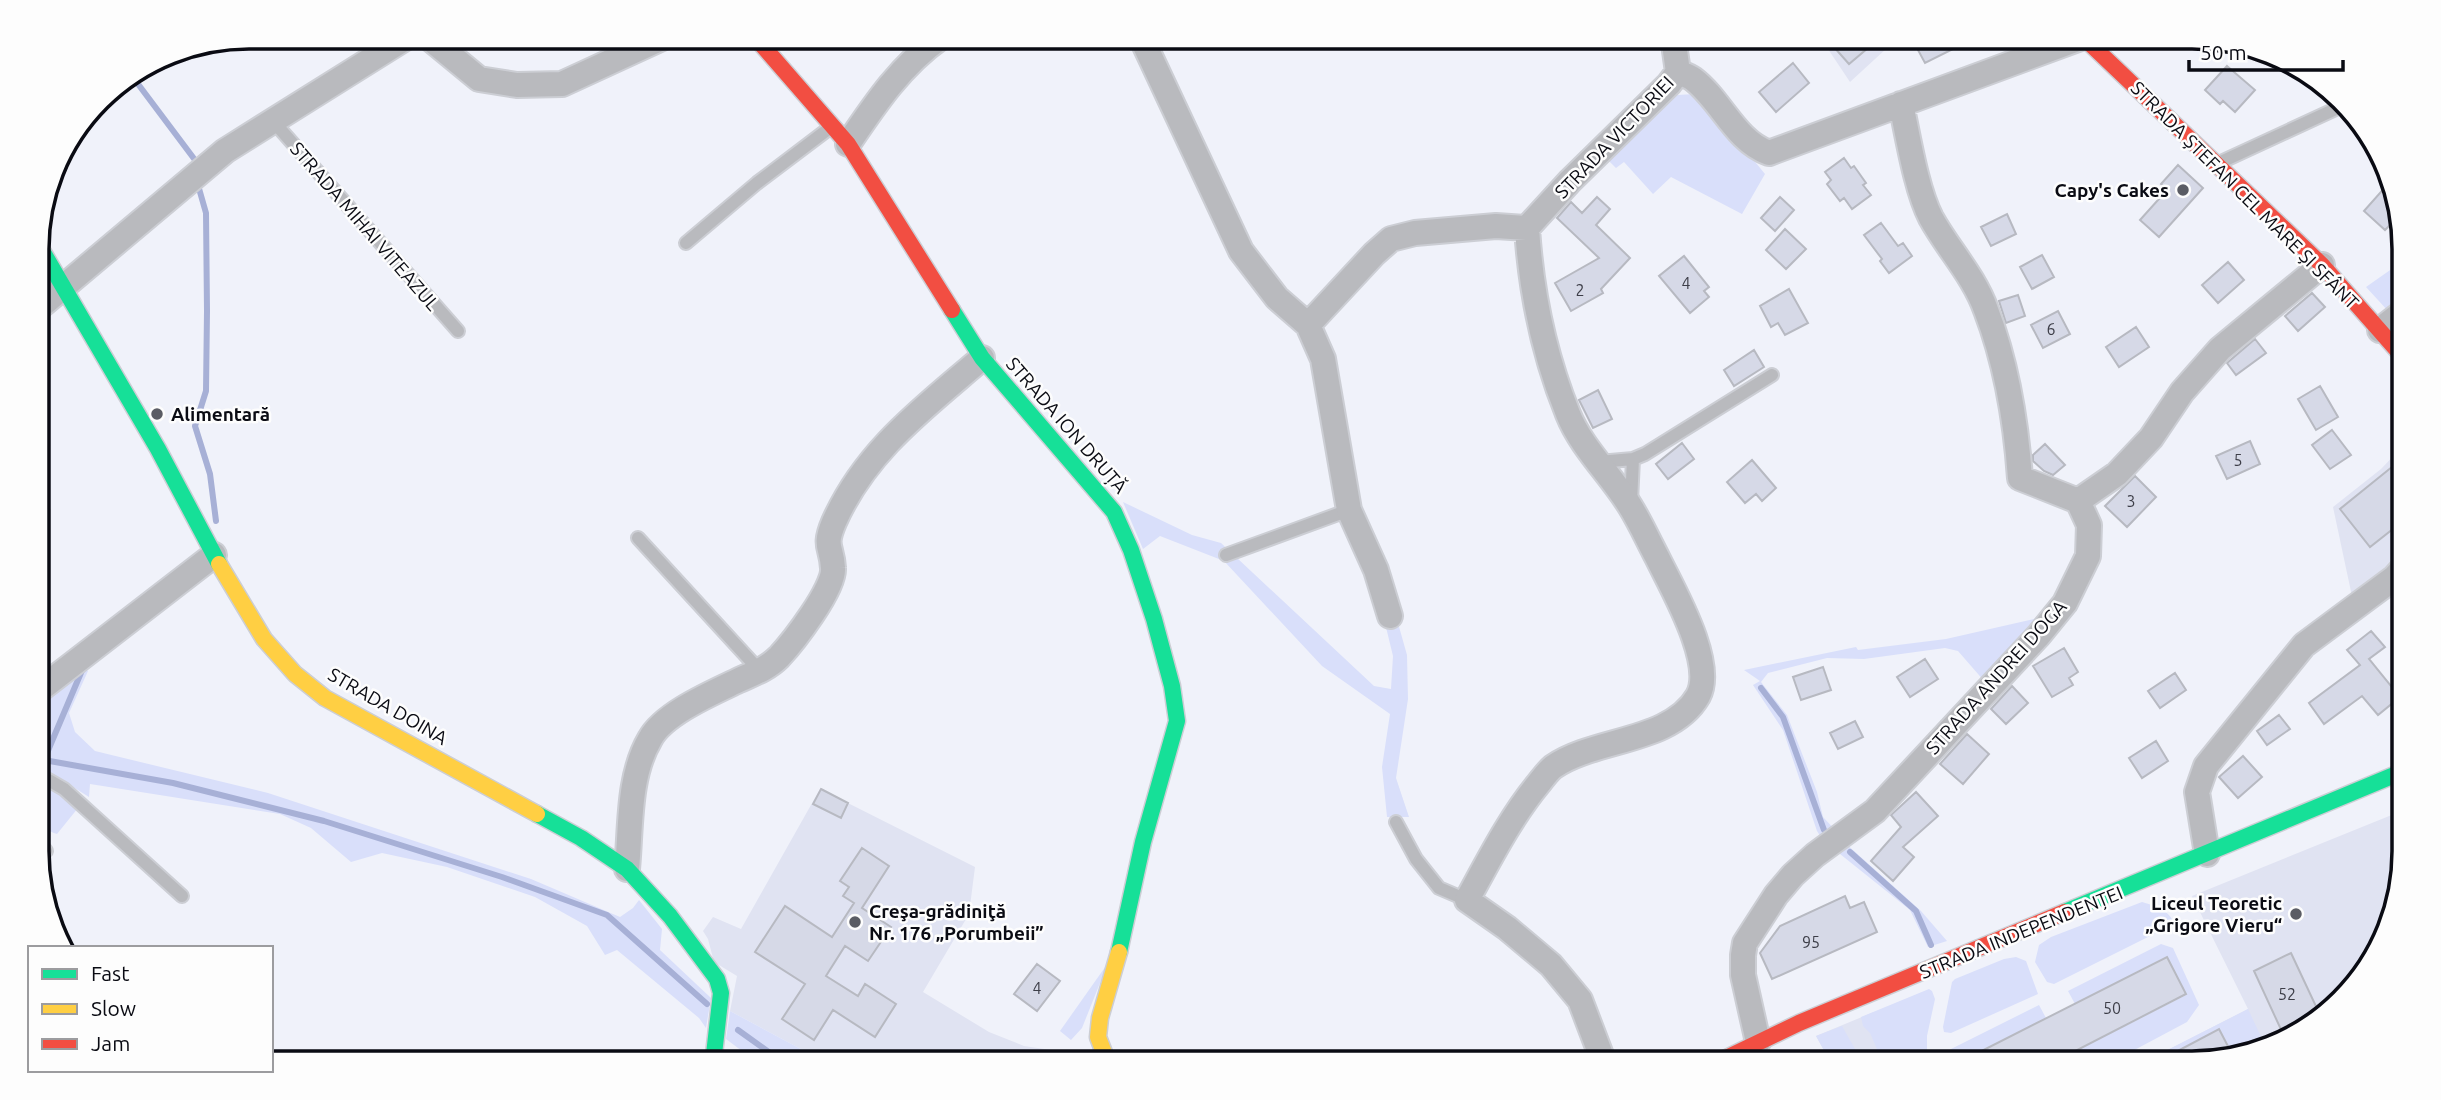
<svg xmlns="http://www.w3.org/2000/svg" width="2441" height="1100" font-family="Ubuntu,sans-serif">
  <rect width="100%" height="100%" fill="#f0f2fa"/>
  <path fill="#e0e3f2" d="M1820 37H1899L1850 82Z
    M2403 446V560L2353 601 2333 507 2381 469Z
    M820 789 975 867 969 914 923 992 989 1032 1024 1046 1051 1050V1063H827L730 1011 737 976 714 962 708 939 703 931 713 917 741 929Z
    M2404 810V851L2388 932 2352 991 2310 1027 2205 1063H2142L2248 1009 2192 896Z
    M1874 1012 1900 1063H1831L1816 1036Z"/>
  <path fill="#d9dffa" d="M1695 94 1708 104 1765 174 1742 214 1671 177 1653 194 1624 162 1616 168 1607 159 1645 116 1677 95Z
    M2403 261V300L2389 312 2366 287Z
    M1123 502 1192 535 1221 543 1374 686 1391 689 1393 656 1384 619 1396 616 1407 655 1408 699 1396 778 1409 817H1387L1382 767 1390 714 1322 666 1224 561 1160 536 1143 549Z
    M2056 599 1985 682 1958 651 1945 648 1864 659 1827 658 1768 673 1761 682 1787 715 1817 792 1823 817 1838 833 1824 842 1817 831 1783 730 1753 685 1760 681 1744 670 1856 647 1858 650 1946 639 2034 619Z
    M81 665 88 671 69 713 75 732 95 751 268 793 531 879 620 917 633 908 639 900 662 929 660 950 711 998 706 1028 699 1018 617 950 605 955 587 926 535 897 447 867 382 853 351 862 311 828 280 814 90 784 89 797 49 772 38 769V698Z
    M38 782 47 784 78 808 57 834C31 826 38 805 38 782Z
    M1844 842 1921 911 1947 941 1928 947 1910 910 1835 850Z
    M2142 902C2155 906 2170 910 2174 924L2054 984 2047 982 2035 962 2039 945 2051 937Z
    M2161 944 2173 948 2199 1005 2187 1022 2110 1063H2052L2186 995 2167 957 2075 1004 2068 991Z
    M2016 957 2026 961 2038 994 1951 1033 1944 1032 1943 1027 1952 982 1955 979 2004 959Z
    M1108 963 1082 1028 1071 1040 1060 1031Z
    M1929 989 1932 991 1935 999 1927 1036V1063H1883L1870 1033 1863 1026 1861 1017Z
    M2039 1005 2046 1018 1958 1063H1939V1060L1951 1049Z
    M2248 1009 2264 1043 2205 1063H2142Z
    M730 1011 827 1063H758L726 1039Z
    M1842 1026 1863 1063H1831L1816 1036Z"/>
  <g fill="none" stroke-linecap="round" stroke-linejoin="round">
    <path stroke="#a7b0d6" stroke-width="6" d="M132 76 195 160
      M198 185 206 213 207 311 206 391 195 426 210 474 216 521
      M1761 688 1783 717 1824 830
      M38 757 44 760 173 783 324 821 502 877 607 915 707 1004
      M44 760 83 668
      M1850 852 1916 911 1931 945
      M738 1030 784 1063"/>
  </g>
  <path fill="#d6d9e7" stroke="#b7b9c1" stroke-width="2" d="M1825 37H1881L1849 64Z
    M1911 37H1977L1925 63Z
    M1793 63 1809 83 1776 112 1759 92Z
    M2227 66 2255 90 2235 112 2223 101 2220 104 2205 90Z
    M1844 158 1851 168 1854 166 1866 183 1863 185 1871 195 1852 209 1844 198 1840 201 1827 184 1831 180 1825 172Z
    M2178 165 2203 188 2159 237 2140 220 2167 190 2161 184Z
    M2387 185 2400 215 2385 230 2364 211Z
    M1597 197 1610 209 1596 225 1630 258 1601 289 1603 293 1571 311 1555 283 1599 258 1557 218 1571 202 1582 213Z
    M1780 197 1794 210 1775 231 1761 218Z
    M2007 214 2016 234 1991 246 1981 227Z
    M1881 223 1898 246 1903 243 1912 256 1889 273 1880 261 1882 259 1864 235Z
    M1785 229 1806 249 1786 269 1766 250Z
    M2042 255 2054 277 2032 289 2020 267Z
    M1684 256 1709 287 1704 291 1709 297 1690 313 1659 276Z
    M2228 262 2244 280 2218 303 2202 285Z
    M1789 289 1808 323 1785 335 1778 323 1771 327 1760 306Z
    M2312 293 2325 307 2298 331 2285 316Z
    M2018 295 2025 316 2006 323 1999 301Z
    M2058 311 2070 334 2043 348 2031 325Z
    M2136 327 2149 347 2119 367 2106 347Z
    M2255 339 2266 353 2236 375 2227 363Z
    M1754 350 1764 367 1734 386 1724 370Z
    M2320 386 2338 417 2316 430 2298 399Z
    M1598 390 1612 419 1593 428 1579 400Z
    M2332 430 2351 455 2330 469 2312 445Z
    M2250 441 2260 464 2227 479 2216 456Z
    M1682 443 1694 459 1668 479 1656 464Z
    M2045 444 2065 465 2053 475 2044 471 2033 461V455Z
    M2403 458V521L2370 547 2340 509Z
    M1752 460 1776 488 1762 501 1756 494 1745 503 1727 482Z
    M2135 476 2156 497 2127 527 2105 506Z
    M2371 631 2385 647 2369 659 2400 697 2378 715 2362 696 2324 724 2309 703 2360 665 2347 650Z
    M2064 648 2078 672 2069 678 2073 685 2052 697 2033 666Z
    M1925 659 1938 679 1910 697 1897 677Z
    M1823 667 1831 690 1801 700 1793 677Z
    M2175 673 2186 690 2160 708 2148 691Z
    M2012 686 2028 703 2006 724 1991 709Z
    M2279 715 2290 729 2267 745 2257 731Z
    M1855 721 1863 737 1838 749 1830 733Z
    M1967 734 1989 754 1963 784 1940 764Z
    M2156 741 2168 761 2142 778 2129 758Z
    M2243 756 2262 777 2238 798 2219 777Z
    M821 789 848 803 841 818 813 804Z
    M1916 792 1938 816 1903 847 1914 857 1893 881 1871 861 1901 827 1891 815Z
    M862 848 889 866 862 908 891 927 868 961 845 946 826 976 858 996 865 984 896 1004 875 1037 833 1010 814 1040 782 1019 805 984 755 952 785 906 832 937 854 903 843 896 849 887 840 881Z
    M1845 896 1850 908 1864 902 1877 932 1772 979 1760 953 1780 926Z
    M2291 953 2321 1017 2310 1027 2284 1036 2254 971Z
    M2167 957 2186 994 2052 1063H1958Z
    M1037 964 1060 981 1037 1011 1014 994Z
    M2219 1029 2232 1054 2205 1063H2155Z"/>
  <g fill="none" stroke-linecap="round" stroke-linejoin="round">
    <defs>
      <path id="lane" d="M273 121 458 331
        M2221 162 2342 106
        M686 243 757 183 831 127
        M1599 462 1633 459 1645 454 1772 375
        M1631 502 1633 459
        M638 538 760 671
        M1226 555 1349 510
        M38 774 64 789 182 896
        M1396 822 1416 859 1439 888 1467 900
        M39 842 46 851"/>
      <path id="street" d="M428 37 479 79 517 85 562 84 664 37
        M1141 37 1241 251 1277 298 1308 325 1323 359 1349 510 1376 570 1390 616
        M1673 37 1678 72
        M1678 72C1683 74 1689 76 1693 79 1721 100 1735 141 1769 153L2083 37
        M1901 104C1908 136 1916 189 1931 218 1948 249 1974 276 1986 310 2006 362 2016 422 2020 478L2078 501
        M848 144C875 104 901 65 941 37
        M1527 228C1531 291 1544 355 1568 414 1581 447 1611 475 1630 506 1640 522 1648 540 1657 557 1672 588 1716 663 1698 696 1671 743 1594 738 1553 767 1548 771 1543 778 1539 783 1510 818 1489 860 1467 900L1507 928 1551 965 1580 1000 1604 1063
        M1527 228 1570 181 1669 84 1678 72
        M37 309 225 151 407 37
        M1308 325 1374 254 1391 239 1415 233 1496 226 1527 228
        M2380 330 2403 312
        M2078 501 2117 474 2151 438 2182 392 2220 349 2322 265
        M38 691 214 555
        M2207 854 2197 792 2206 766 2304 645 2394 578 2403 568
        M627 869C631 826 628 776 650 739 663 714 712 693 737 681 752 674 767 669 779 657 793 642 835 588 833 568 832 546 823 548 834 522 866 450 924 408 982 358
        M1758 1042 1743 975V955L1745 943 1776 895 1793 875 1815 855 1875 811 2039 635 2065 603 2088 556 2089 525 2078 501"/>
      <path id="fast" d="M37 242 158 449 219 564
        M952 310 982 358 1114 512 1131 550 1154 619 1172 686 1177 721 1143 842 1119 952
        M537 814 581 838 627 869 670 916 717 979 721 993 713 1063
        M2065 912 2404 771"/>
      <path id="slow" d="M219 564 264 639 295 674 325 698 537 814
        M1108 1063 1098 1037 1100 1018 1119 952"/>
      <path id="jam" d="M755 37 848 144 952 310
        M2083 37 2322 265 2403 357
        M1716 1063 1799 1023 2065 912"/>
    </defs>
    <use href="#lane" stroke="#ccced4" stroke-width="16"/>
    <use href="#street" stroke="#ccced4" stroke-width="28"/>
    <use href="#fast" stroke="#ccced4" stroke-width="19"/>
    <use href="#slow" stroke="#ccced4" stroke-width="19"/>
    <use href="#jam" stroke="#ccced4" stroke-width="19"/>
    <use href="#lane" stroke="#b9babe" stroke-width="12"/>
    <use href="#street" stroke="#b9babe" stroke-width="24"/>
    <use href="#fast" stroke="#16e098" stroke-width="16"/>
    <use href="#slow" stroke="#ffcf43" stroke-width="16"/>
    <use href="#jam" stroke="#f24e42" stroke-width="16"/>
  </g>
  <g fill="#5a5c64" stroke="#fdfdfd" stroke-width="2.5">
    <circle cx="2183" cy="190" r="7"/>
    <circle cx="157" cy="414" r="7"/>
    <circle cx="2296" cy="914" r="7"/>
    <circle cx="855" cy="922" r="7"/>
  </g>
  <g text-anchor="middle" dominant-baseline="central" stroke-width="5" stroke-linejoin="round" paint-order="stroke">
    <g font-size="16" fill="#3d3e48">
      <text x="1686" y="283">4</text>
      <text x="1580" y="290">2</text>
      <text x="2051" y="329">6</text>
      <text x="2238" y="460">5</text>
      <text x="2131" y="501">3</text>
      <text x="1811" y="942">95</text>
      <text x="1037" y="988">4</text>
      <text x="2287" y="994">52</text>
      <text x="2112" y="1008">50</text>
    </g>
    <g font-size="19" fill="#0a0b13" stroke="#fdfdfd">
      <text transform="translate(1614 137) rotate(-46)">STRADA VICTORIEI</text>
      <text transform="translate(2245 195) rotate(45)">STRADA ȘTEFAN CEL MARE ȘI SFÂNT</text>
      <text transform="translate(365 226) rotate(49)">STRADA MIHAI VITEAZUL</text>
      <text transform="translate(1067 425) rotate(49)">STRADA ION DRUȚĂ</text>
      <text transform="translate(1996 677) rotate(-48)">STRADA ANDREI DOGA</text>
      <text transform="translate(388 706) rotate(30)">STRADA DOINA</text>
      <text transform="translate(2021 932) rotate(-22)">STRADA INDEPENDENȚEI</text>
    </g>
    <g font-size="19" font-weight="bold" fill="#0a0b13" stroke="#fdfdfd" text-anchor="end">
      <text x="2169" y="190">Capy's Cakes</text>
      <text x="171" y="414" text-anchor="start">Alimentară</text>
      <text x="2282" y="903">Liceul Teoretic<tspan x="2282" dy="22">„Grigore Vieru“</tspan></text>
      <text x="869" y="911" text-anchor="start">Creşa-grădiniţă<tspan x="869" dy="22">Nr. 176 „Porumbeii”</tspan></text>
    </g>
  </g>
  <path d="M0 0H2441V1100H0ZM249 49H2192A200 200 0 0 1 2392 249V851A200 200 0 0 1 2192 1051H249A200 200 0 0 1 49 851V249A200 200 0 0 1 249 49Z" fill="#fdfdfd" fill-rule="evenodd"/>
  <path fill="none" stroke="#0a0b13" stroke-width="3.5" d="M249 49H2192A200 200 0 0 1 2392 249V851A200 200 0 0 1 2192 1051H249A200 200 0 0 1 49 851V249A200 200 0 0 1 249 49Z"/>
  <rect x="28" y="946" width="245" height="126" fill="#fdfdfd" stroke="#9c9c9f" stroke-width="2"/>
  <rect x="42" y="969" width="35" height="10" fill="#16e098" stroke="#9c9c9f" stroke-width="2"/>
  <text x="91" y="981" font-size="21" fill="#0a0b13">Fast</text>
  <rect x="42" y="1004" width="35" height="10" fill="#ffcf43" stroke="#9c9c9f" stroke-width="2"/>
  <text x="91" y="1016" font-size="21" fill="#0a0b13">Slow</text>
  <rect x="42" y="1039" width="35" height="10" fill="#f24e42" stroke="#9c9c9f" stroke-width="2"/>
  <text x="91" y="1051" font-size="21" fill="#0a0b13">Jam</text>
  <path d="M2189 60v10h154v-10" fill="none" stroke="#0a0b13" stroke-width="3.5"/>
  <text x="2200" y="60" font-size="21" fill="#0a0b13" stroke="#fdfdfd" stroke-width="5" paint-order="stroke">50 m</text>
</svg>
